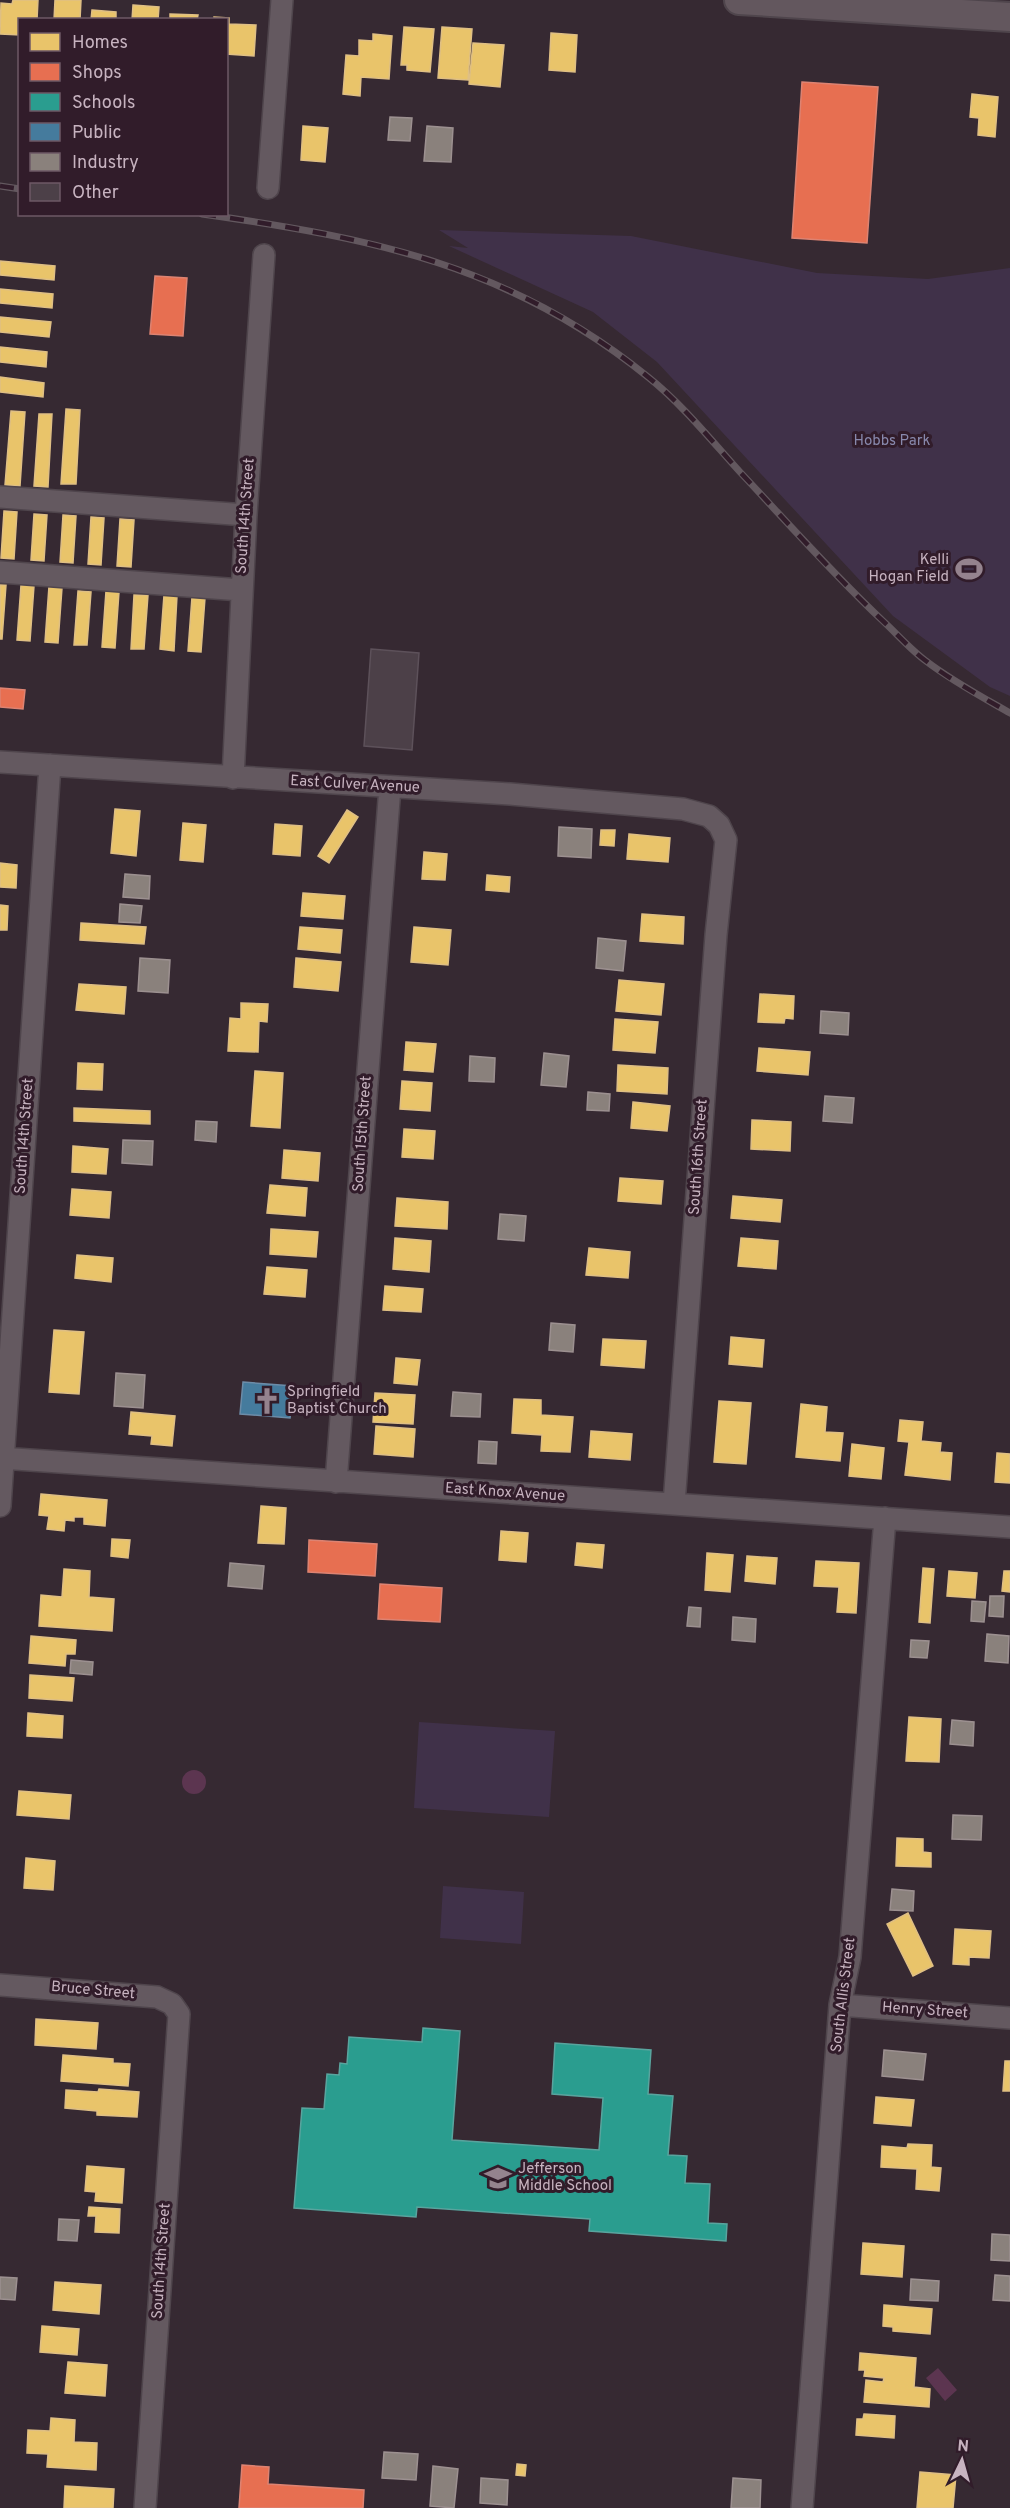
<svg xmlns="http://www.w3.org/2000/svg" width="1010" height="2508" font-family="Overpass,sans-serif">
  <rect width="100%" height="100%" fill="#362932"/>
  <path fill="#403149" d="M439 230 631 236 817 273 928 279 1010 268V696L990 687 893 616 657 362 593 312 449 246 468 248Z
    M419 1722 555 1731 549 1817 414 1808Z
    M443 1886 524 1892 521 1944 440 1938Z"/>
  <path fill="#5c3550" d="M182 1782a12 12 0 1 1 24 0a12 12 0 1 1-24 0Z
    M938 2368 957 2390 945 2401 926 2378Z"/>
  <path fill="#e9c46a" stroke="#dfbf84" stroke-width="1.5" d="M13 0H38L37 20H20V35L0 34 1 3 12 4Z
    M55 0H81L80 20H54Z
    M133 5 159 7 158 20H132Z
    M92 10 116 12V20H91Z
    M170 14 198 15 197 20H170Z
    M214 17 229 18V24L256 25 254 56 226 54V20H214Z
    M404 27 434 29 430 72 407 70V65H401Z
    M442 27 472 29 468 80 438 78Z
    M551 33 577 35 575 72 549 70Z
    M373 34 392 36 389 79 361 77 360 96 343 94 346 55 359 56V40L373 41Z
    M473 43 504 45 500 87 469 84Z
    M972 94 998 97 995 137 978 135 979 118 970 117Z
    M303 126 328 128 325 162 301 160Z
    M0 261 55 266 54 280 0 275Z
    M0 289 53 294 52 308 0 303Z
    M0 317 51 322 49 337 0 332Z
    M0 347 47 352 46 367 0 362Z
    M0 377 44 383 43 397 0 392Z
    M66 409 80 410 76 484H61Z
    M11 411 25 412 20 486 5 485Z
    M39 414H52L48 487 34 486Z
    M4 511 17 512 14 559 1 558Z
    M34 514 47 515 44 561 31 560Z
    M63 515 76 516 73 563 60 562Z
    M91 517 104 518 101 565 88 564Z
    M120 519 134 520 131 567 117 566Z
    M0 585H6L2 639H0Z
    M21 585 34 586 30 641 17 640Z
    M49 586 62 588 58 643 45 642Z
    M78 591 91 592 87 645H74Z
    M106 591 119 592 115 648 102 647Z
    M134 595H148L144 649H131Z
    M164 595 177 596 174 651 160 649Z
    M192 597 205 598 201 652 188 651Z
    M115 809 140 811 136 856 111 853Z
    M347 810 358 817 329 863 318 856Z
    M183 823 206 825 203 862 180 860Z
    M275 824 302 826 300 856 273 854Z
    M601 830H615L614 846 600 845Z
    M629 834 670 838 668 862 627 859Z
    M424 852 447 854 445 880 422 879Z
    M0 863 17 865 16 888 0 887Z
    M487 875 510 877 509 892 486 890Z
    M303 893 345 896 343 919 301 916Z
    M0 905 8 906 7 930H0Z
    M642 914 684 917 683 944 640 941Z
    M81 923 146 927 144 944 80 940Z
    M300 927 342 930 340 953 298 949Z
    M414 927 451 930 448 965 411 962Z
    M296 958 341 962 338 991 294 987Z
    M619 980 664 984 661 1015 616 1011Z
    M79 984 126 987 124 1014 76 1010Z
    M760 994 794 996 793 1019 785 1018 784 1023 758 1022Z
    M241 1003 268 1004 267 1022 259 1021 258 1052 228 1051 230 1018 241 1019Z
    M615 1019 658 1022 655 1053 613 1050Z
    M406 1042 436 1044 433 1072 404 1070Z
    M759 1048 810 1052 808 1075 757 1071Z
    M78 1063 103 1064 102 1090 77 1089Z
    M618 1065 668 1068 667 1094 617 1091Z
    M255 1071 283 1073 280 1128 251 1126Z
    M402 1081 432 1083 430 1111 400 1109Z
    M633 1102 670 1106 667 1131 631 1128Z
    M74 1108 150 1111V1124L74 1121Z
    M752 1120 791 1122 790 1151 751 1149Z
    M404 1129 435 1131 433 1159 402 1157Z
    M73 1146 108 1149 106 1174 72 1172Z
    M284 1150 320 1153 318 1181 282 1178Z
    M620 1178 663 1181 661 1204 618 1201Z
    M270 1185 307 1188 305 1216 267 1213Z
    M72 1189 111 1192 109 1218 70 1215Z
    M733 1196 782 1200 780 1222 731 1218Z
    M397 1198 448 1202 447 1229 395 1226Z
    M271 1229 318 1232 316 1257 270 1254Z
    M395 1238 431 1241 429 1272 393 1269Z
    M741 1238 778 1241 776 1269 738 1266Z
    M589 1248 630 1252 628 1278 586 1275Z
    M77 1255 113 1258 111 1282 75 1278Z
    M267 1267 307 1270 305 1297 264 1294Z
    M385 1286 423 1289 421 1312 383 1310Z
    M54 1330 84 1332 79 1394 49 1392Z
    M731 1337 764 1340 762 1367 729 1364Z
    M603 1339 646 1341 644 1368 601 1365Z
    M396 1358 420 1360 417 1385 394 1383Z
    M375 1393 415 1395 413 1424 373 1422Z
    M514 1399 541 1400V1415L573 1417 570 1452 541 1451 542 1435 512 1433Z
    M719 1401 751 1403 746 1464 714 1462Z
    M801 1404 827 1407 825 1432 843 1433 840 1461 796 1457Z
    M131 1412 175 1416 172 1446 151 1444 152 1436 129 1434Z
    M900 1420 923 1422 921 1441 941 1443 940 1452 952 1453 950 1480 905 1475 909 1442 898 1441Z
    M376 1426 415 1429 413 1457 374 1454Z
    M591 1431 632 1434 630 1460 589 1457Z
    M852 1444 884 1448 881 1479 849 1476Z
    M997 1453 1010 1454V1483L995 1482Z
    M41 1494 107 1500 105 1526 84 1524V1517H74V1521L65 1520 64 1531 47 1529 49 1516 39 1515Z
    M261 1506 286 1508 284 1544 258 1543Z
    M501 1531 528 1533 526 1562 499 1560Z
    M112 1539 130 1540 128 1558 111 1556Z
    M577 1543 604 1545 602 1568 575 1565Z
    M707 1553 733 1555 730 1592 705 1590Z
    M747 1556 777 1558 775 1584 745 1581Z
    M816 1561 859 1563 856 1613 837 1612 839 1587 814 1586Z
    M923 1568 934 1569 930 1623 919 1622Z
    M64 1569 90 1571 89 1597 114 1599 112 1631 39 1626 41 1595 62 1597Z
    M949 1571 977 1573 975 1598 947 1596Z
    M1004 1571H1010V1592L1002 1591Z
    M31 1636 76 1640 75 1654H66L65 1666 29 1663Z
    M30 1675 74 1678 72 1701 29 1698Z
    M28 1713 63 1716 62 1738 27 1736Z
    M909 1717 941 1719 939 1762 906 1761Z
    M19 1791 71 1795 69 1819 17 1815Z
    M897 1838 923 1839V1852L931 1853V1867L896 1866Z
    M26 1858 55 1861 53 1890 24 1888Z
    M908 1913 933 1966 913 1976 887 1924Z
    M955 1929 991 1931 989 1958 969 1957V1965L953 1964Z
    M36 2019 98 2023 96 2049 35 2045Z
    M63 2055 113 2059V2063L130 2064 128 2086 61 2081Z
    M1005 2061H1010V2091H1003Z
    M99 2089 139 2092 137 2117 97 2115V2111L65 2108 66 2090 98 2092Z
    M876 2097 914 2100 911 2126 874 2123Z
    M908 2144 932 2145 931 2167 941 2168 939 2191 916 2189 917 2169 881 2167 882 2146 907 2148Z
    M87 2166 124 2169 122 2203 95 2201 96 2192 85 2191Z
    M89 2207 120 2209 119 2233 95 2232 96 2216H88Z
    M863 2243 904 2246 902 2277 861 2274Z
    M55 2282 101 2285 99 2314 53 2310Z
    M884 2305 932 2309 930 2334 893 2331V2327L883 2326Z
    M42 2326 79 2329 77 2355 40 2352Z
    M860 2353 916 2358 914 2387 930 2389 929 2407 864 2402 866 2380 883 2382 884 2378 864 2376 865 2370H859Z
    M68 2362 107 2365 105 2396 65 2393Z
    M864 2414 895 2416 894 2438 856 2435 857 2419H863Z
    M51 2418 75 2420 74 2442 97 2443 96 2470 47 2467 48 2454 27 2453 28 2430 50 2431Z
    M517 2464 526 2465 525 2476 516 2475Z
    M920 2472 956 2475 953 2508H917Z
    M65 2486 114 2489 113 2508H64Z"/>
  <path fill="#e76f51" stroke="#dd8372" stroke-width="1.5" d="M802 82 878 87 867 243 792 238Z
    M155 276 187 278 183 336 150 334Z
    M0 688 25 690 23 709 0 707Z
    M309 1540 377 1544 375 1576 308 1572Z
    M380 1584 442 1588 440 1622 378 1619Z
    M242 2465 269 2467 268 2484 364 2490 363 2508H239Z"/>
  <path fill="#2a9d8f" stroke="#59a49e" stroke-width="1.5" d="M423 2028 460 2031 452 2140 599 2150 603 2098 552 2094 555 2043 651 2050 648 2094 673 2096 668 2155 687 2156 685 2183 710 2184 708 2223 727 2224 726 2241 589 2231 590 2219 417 2207 416 2217 294 2208 302 2108 324 2109 327 2074 339 2075 340 2063 347 2064 349 2037 422 2042Z"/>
  <path fill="#457b9d" stroke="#6c8ca8" stroke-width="1.5" d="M243 1382 293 1386 290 1418 240 1414Z"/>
  <path fill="#8a817c" stroke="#9c9090" stroke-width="1.5" d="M390 117 412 118 410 141 388 140Z
    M427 126 453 128 451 162 424 161Z
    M559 827 592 829 591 858 558 856Z
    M125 874 150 876 149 899 123 897Z
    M120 904 142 906 140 923 119 922Z
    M598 938 626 941 623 971 596 968Z
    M140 958 170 960 168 993 138 991Z
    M821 1011 849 1013 848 1035 820 1033Z
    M544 1053 569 1056 566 1087 541 1085Z
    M470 1056 495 1058 494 1082 469 1081Z
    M588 1092 610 1094 609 1111 587 1110Z
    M825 1096 854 1098 852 1123 823 1121Z
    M196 1121 217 1122 216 1142 195 1140Z
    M123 1140 153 1141 152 1165 122 1163Z
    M500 1214 526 1216 524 1241 498 1239Z
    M551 1323 575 1325 573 1352 549 1350Z
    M116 1373 145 1375 143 1408 114 1406Z
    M453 1392 481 1394 480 1417 451 1416Z
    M479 1441 497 1442 496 1464 478 1463Z
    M230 1563 264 1566 262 1589 228 1586Z
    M990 1596H1004L1003 1617 989 1616Z
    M972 1601 986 1602 984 1622 971 1621Z
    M689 1607 701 1608 700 1627 687 1626Z
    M733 1617 756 1619 755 1642 732 1640Z
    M987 1634 1009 1636 1008 1663 985 1661Z
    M911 1640 929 1641 927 1658 910 1657Z
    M71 1660 93 1662 92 1675 70 1673Z
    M952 1720 974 1722 973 1746 950 1744Z
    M953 1815 982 1816 981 1840 952 1839Z
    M892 1889 914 1891 913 1911 890 1910Z
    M884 2050 926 2054 923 2080 882 2076Z
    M59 2219 79 2220 77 2241 58 2240Z
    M992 2234 1010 2235V2261L991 2260Z
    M995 2275 1010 2276V2301L993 2300Z
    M0 2277 17 2278 15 2300 0 2299Z
    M911 2279 939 2281 938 2301 910 2300Z
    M384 2452 418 2454 416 2480 382 2478Z
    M433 2466 458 2469 454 2508 430 2506Z
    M481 2478 508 2480 507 2505 480 2503Z
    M733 2478 761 2480 760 2508H731Z"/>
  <path fill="#4c4048" stroke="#5d515a" stroke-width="1.5" d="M371 649 419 653 412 750 364 746Z"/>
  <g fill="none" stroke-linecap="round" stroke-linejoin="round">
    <defs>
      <path id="street" d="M268 188 282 0
        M0 497 246 515
        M0 572 241 590
        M0 762 510 794 683 809 709 816 719 825 726 840 716 935 674 1504
        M233 778 246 515 264 255
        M0 1458 1010 1527
        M336 1482 390 787
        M0 1506 50 765
        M0 1985 157 1997 172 2004 179 2014 145 2508
        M840 2005 1010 2018
        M802 2508 840 2005 850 1957 885 1518"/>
      <path id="secondary" d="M739 0 1010 17"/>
    </defs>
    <use href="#street" stroke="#4f454c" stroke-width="24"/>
    <use href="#secondary" stroke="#4f454c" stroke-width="32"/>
    <use href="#street" stroke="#645960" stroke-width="21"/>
    <use href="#secondary" stroke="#63575e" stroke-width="28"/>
    <defs>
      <path id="rail" d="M0 186 20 189
        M202 214C372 238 510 265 648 377 682 404 711 440 740 472 787 522 833 574 883 621 897 634 911 650 926 661 952 681 982 697 1010 713"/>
    </defs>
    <use href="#rail" stroke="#63585f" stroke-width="7"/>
    <use href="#rail" stroke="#311c2a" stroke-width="4.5" stroke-dasharray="14" stroke-linecap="butt"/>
  </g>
  <defs>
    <symbol id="stadium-bare" viewBox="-9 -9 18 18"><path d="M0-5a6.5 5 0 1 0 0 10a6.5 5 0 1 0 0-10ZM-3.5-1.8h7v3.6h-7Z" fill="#94838e" stroke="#311c2a" stroke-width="2.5" paint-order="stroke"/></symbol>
    <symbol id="church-bare" viewBox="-9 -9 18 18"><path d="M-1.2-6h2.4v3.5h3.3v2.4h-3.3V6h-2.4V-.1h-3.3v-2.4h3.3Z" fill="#94838e" stroke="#311c2a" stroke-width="2.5" paint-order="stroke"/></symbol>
    <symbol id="school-bare" viewBox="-9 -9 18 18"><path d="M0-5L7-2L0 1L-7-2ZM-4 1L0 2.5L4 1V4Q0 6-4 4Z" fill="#94838e" stroke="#311c2a" stroke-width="2.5" paint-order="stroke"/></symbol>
  </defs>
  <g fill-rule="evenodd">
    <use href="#stadium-bare" x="950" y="550" width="38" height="38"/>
    <use href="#church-bare" x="248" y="1382" width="38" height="38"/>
    <use href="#school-bare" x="479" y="2159" width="38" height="38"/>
  </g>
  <g text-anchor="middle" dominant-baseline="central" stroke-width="6" stroke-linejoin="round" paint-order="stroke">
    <g font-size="15" fill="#8889ad" stroke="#311c2a">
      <text x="892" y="441">Hobbs Park</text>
    </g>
    <g font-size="15" fill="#c7b3c0" stroke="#311c2a">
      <text transform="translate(246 516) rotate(-86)">South 14th Street</text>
      <text transform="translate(355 785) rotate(3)">East Culver Avenue</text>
      <text transform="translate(363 1134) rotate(-86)">South 15th Street</text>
      <text transform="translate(25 1136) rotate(-86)">South 14th Street</text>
      <text transform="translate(699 1157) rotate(-86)">South 16th Street</text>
      <text transform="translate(505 1493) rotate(4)">East Knox Avenue</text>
      <text transform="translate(93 1991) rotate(5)">Bruce Street</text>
      <text transform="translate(844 1995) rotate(-83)">South Allis Street</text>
      <text transform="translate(925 2011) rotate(4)">Henry Street</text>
      <text transform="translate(162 2261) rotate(-86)">South 14th Street</text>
    </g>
    <g font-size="15" fill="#c7b3c0" stroke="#311c2a" text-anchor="start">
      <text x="949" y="560" text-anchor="end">Kelli<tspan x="949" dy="17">Hogan Field</tspan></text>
      <text x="287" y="1392">Springfield<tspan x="287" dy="17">Baptist Church</tspan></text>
      <text x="518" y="2169">Jefferson<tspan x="518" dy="17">Middle School</tspan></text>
    </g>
  </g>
  <rect x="18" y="18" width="210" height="198" fill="#311c2a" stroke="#6d5866" stroke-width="1.5"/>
  <rect x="30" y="33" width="30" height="18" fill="#e9c46a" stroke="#6d5866" stroke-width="1.5"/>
  <text x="72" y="48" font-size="18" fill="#c7b3c0">Homes</text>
  <rect x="30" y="63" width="30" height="18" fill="#e76f51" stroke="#6d5866" stroke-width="1.5"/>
  <text x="72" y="78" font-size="18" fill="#c7b3c0">Shops</text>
  <rect x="30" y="93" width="30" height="18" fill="#2a9d8f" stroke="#6d5866" stroke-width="1.5"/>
  <text x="72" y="108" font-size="18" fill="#c7b3c0">Schools</text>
  <rect x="30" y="123" width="30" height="18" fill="#457b9d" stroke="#6d5866" stroke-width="1.5"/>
  <text x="72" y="138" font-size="18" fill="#c7b3c0">Public</text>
  <rect x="30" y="153" width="30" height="18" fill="#8a817c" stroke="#6d5866" stroke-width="1.5"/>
  <text x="72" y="168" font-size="18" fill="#c7b3c0">Industry</text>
  <rect x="30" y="183" width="30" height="18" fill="#4c4048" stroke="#6d5866" stroke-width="1.5"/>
  <text x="72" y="198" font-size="18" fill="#c7b3c0">Other</text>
  <g transform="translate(962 2460) rotate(5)" stroke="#311c2a" stroke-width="4.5" paint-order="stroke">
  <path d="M0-4.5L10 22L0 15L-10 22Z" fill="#c7b3c0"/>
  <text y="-9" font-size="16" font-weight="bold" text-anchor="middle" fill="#c7b3c0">N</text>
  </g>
</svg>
